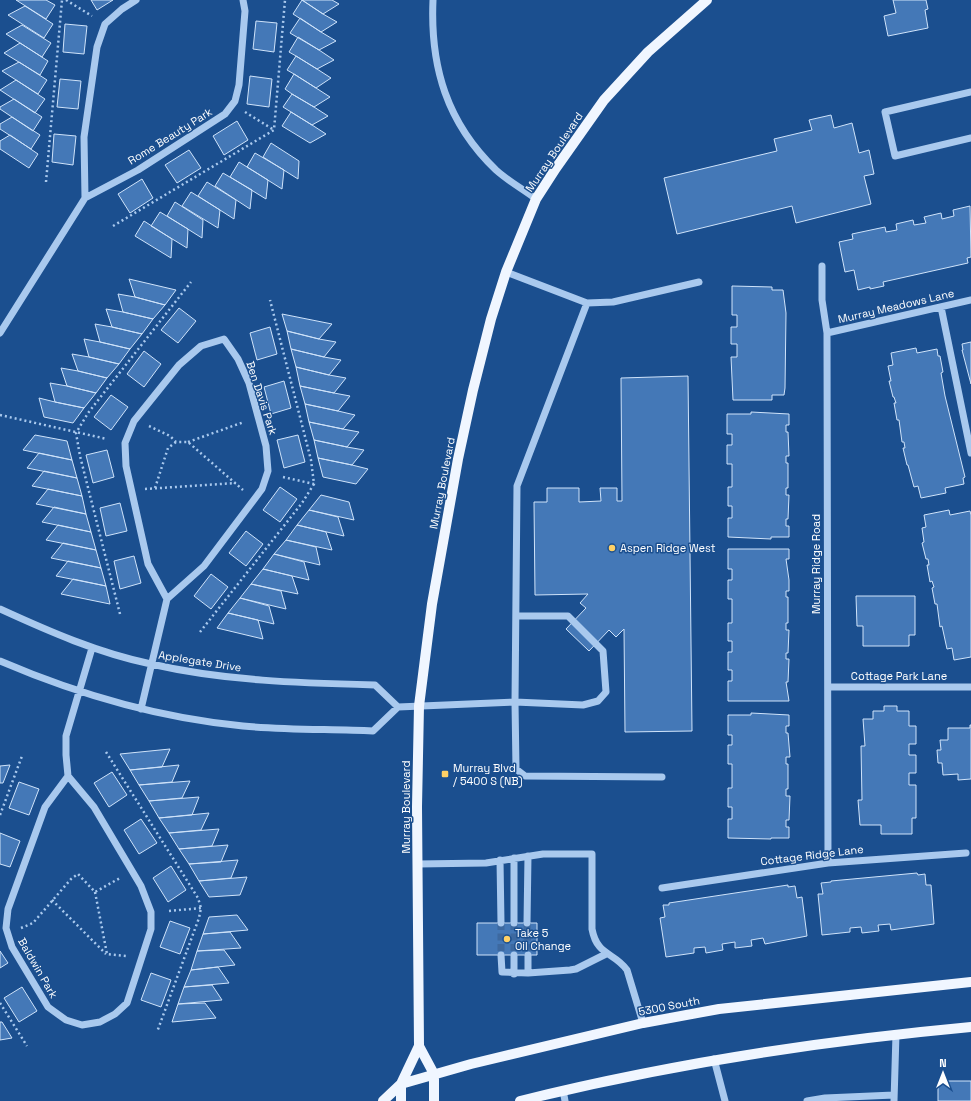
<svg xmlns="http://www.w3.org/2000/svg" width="971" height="1101" font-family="'Space Grotesk',sans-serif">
  <rect width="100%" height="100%" fill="#1b4f8f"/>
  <path fill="#4478b7" stroke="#cfe3fa" d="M16 0H46L55 5 46 19Z
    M91 0H113L97 10Z
    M302 0 323 14 337 22 321 32 293 14Z
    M302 0H332L339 4 323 14Z
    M893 0H926L928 9 925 10 928 28 888 36 884 16 896 13Z
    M25 6 53 24 44 38 8 15Z
    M300 18 321 32 336 41 319 50 290 33Z
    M256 21 277 23 274 52 253 49Z
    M65 24 87 26 84 54 63 52Z
    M22 25 51 43 42 57 6 34Z
    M298 37 319 50 334 60 317 69 296 56 289 52Z
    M20 43 48 61 40 75 4 53Z
    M296 56 317 69 331 78 316 88 294 74 287 70Z
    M19 62 47 80 38 94 2 71Z
    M294 74 316 88 330 97 314 107 292 94 285 89Z
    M250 76 272 79 269 107 247 104Z
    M60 79 81 81 78 109 57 107Z
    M16 80 45 99 35 113 0 90Z
    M292 94 314 107 328 116 312 125 283 107Z
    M14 99 42 117 33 131 0 109V107Z
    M291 112 312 125 326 134 310 143 282 126Z
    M831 115 834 128 852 123 859 153 869 150 874 174 864 176 871 204 796 223 792 206 677 234 664 178 777 151 774 139 812 130 809 120Z
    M12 117 40 135 31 149 0 129V124Z
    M237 121 248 140 224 155 213 136Z
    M54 134 76 136 73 165 52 162Z
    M10 135 38 154 29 168 0 149V141Z
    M271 143 299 161 298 179 263 157Z
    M189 150 201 168 177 183 165 165Z
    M255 153 284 170 282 189 247 167Z
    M239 162 268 180 266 199 230 177Z
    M223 173 252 190 250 209 215 186Z
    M142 179 153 198 130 213 118 194Z
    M207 182 236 200 234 219 198 196Z
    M191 192 220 210 218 228 182 206Z
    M175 202 203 220 202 238 167 216Z
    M970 206 971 257 967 258 968 263 883 282 884 286 870 289V287L858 290 854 270 845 272 839 242 853 239 852 234 885 227 886 232 897 230 896 224 913 220 914 225 926 223 924 217 941 213 942 219 954 216 953 210Z
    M160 212 188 229 187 248 151 226Z
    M144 221 172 239 171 258 135 236Z
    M129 279 176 290 165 305 135 297Z
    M732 286 772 287V290H783L786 313 785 388 784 395H772V400H733L731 357H737V344H731V327H737V315H732Z
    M118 294 135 297 165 305 153 319 123 312Z
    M179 308 196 321 178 343 161 330Z
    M106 309 123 312 153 319 142 334 112 327Z
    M282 314 332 324 319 339 287 331Z
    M95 324 112 327 142 334 130 349 100 342Z
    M270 327 277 354 257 360 250 333Z
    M287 331 319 339 336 342 324 357 291 349Z
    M84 339 100 342 130 349 119 364 89 357Z
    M971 342V384L962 350H963L962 344Z
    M916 348 917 353 937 349 938 356H940L943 372 941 373 945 396 965 477 963 478 964 484 945 488 946 493 921 498 918 486 914 487 908 465H907L903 448H905L904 442H902L899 420H897L894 403H896L894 397H893L889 381H891L888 366 893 365 891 353Z
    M291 349 324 357 341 360 329 375 296 367Z
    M144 351 161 364 144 387 127 374Z
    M72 354 89 357 119 364 107 378 78 371Z
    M296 367 329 375 346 378 334 393 300 386Z
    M61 368 78 371 107 378 96 393 67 386Z
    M688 376 692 731 625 732 624 629 616 637 609 630 589 651 566 629 586 608 580 603 588 594 535 595 534 502H547V488H579V502L601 501 600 488H617V501H622L621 378Z
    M284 381 291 408 271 414 264 387Z
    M50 383 67 386 96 393 84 408 55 402Z
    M300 386 334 393 350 396 338 411 305 404Z
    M111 395 128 407 111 430 94 417Z
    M39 398 55 402 84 408 73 423 44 417Z
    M305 404 338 411 355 415 343 429 309 422Z
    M751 412 789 414V425H786V432H788L789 456H786V463H788V488H786V495H789L788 519H786V526H789V537H771V539L728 537V518H732V506H728V487H732V464H727V445H732V434H727V414H751Z
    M309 422 343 429 359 432 347 447 314 440Z
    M35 435 67 441 72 460 23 450Z
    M298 435 305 462 284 468 277 440Z
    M314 440 347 447 364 450 352 465 318 458Z
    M107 450 114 477 93 483 86 455Z
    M39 453 72 460 77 478 27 468Z
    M318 458 352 465 368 469 356 484 323 477Z
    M44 471 77 478 82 496 32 486Z
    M280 487 297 499 280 522 263 510Z
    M48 489 82 496 86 514 36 504Z
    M321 495 349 502 354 520 309 510Z
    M120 503 127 531 106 536 100 508Z
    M54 507 86 514 91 532 42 522Z
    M309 510 338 517 344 536 297 525Z
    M949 510 950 515 970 511 971 515V657L954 660 952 648 947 649 942 626 940 627 937 604H935L932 588 934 587 932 581 930 582 927 565H929L928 559H926L922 543 924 542 922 528 926 527 924 515Z
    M58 525 91 532 96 550 46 540Z
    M297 525 326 532 332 550 286 540Z
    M246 531 263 544 246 566 229 553Z
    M286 540 316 547 320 565 274 554Z
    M63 543 96 550 101 568 51 558Z
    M728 549H789V559H786L789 580V591H786V597H788V623H786V630H789L788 653H786V659H789L788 682H786L789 701H728V681H732V670H728V652H732V641H728V623H732V599H728V580H732V569H728Z
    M274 554 304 562 309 580 263 569Z
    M134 556 141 583 120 589 114 561Z
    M68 561 101 568 106 586 56 576Z
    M263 569 292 576 298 594 251 584Z
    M211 574 228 587 211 609 194 596Z
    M73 579 106 586 110 604 61 594Z
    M251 584 281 591 286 609 240 598Z
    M856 596H915V635H909V646H863V626H857Z
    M240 598 269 606 274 624 228 613Z
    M228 613 258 620 263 639 217 628Z
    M884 706H897V711H909V726H916V744H909V755H916V773H909V785H916V818H912V834H881V825H860L858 800H862L861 746H865L863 719H873V711H884Z
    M751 713 789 715V726H786V733H788L790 757H786V764H788V789H786V796H790L789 820H786V827H789V838H771V839L728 838V819H732V807H728V788H732V764H728V745H732V735H728V715H751Z
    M970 725H971V779L958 780V774L943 775 942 763H938L937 750H941L940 740H948V728H970Z
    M170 749 162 767 130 770 120 754Z
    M10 765 3 783H0V766Z
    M179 765 172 782 139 785 130 770Z
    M112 772 127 795 109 807 94 783Z
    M190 781 182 798 149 801 139 785Z
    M19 782 39 789 29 815 9 808Z
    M199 797 192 815 159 818 149 801Z
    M209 813 201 830 169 833 159 818Z
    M141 819 157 843 139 854 124 830Z
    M219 829 212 846 179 849 169 833Z
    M0 833 20 841 10 867 0 864Z
    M228 845 221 862 189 864 179 849Z
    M238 860 231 878 199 881 189 864Z
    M171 866 186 890 168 902 153 878Z
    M917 873 918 875 925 874 926 885H931L934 924 891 930 890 924 878 925 879 931 862 933 861 927 850 928V932L822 935 818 894H823L821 883 831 882V881Z
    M247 877 240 895 209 897 199 881Z
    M788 885V887L795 886 797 898 802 897 807 936 765 944 763 938 751 940 752 946 735 948V942L722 944 723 950 706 953 705 947 694 948V953L666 957 660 918 665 917 663 905H669V903Z
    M237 915 248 930 203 934 209 917Z
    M170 921 190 928 180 954 160 947Z
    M477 923H537V955H477Z
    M230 932 241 948 197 951 203 934Z
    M224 950 235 965 191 970 197 951Z
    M0 951 8 963 0 968Z
    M218 967 229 983 184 987 191 970Z
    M151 973 171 980 161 1007 141 1000Z
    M212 985 222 1000 178 1004 184 987Z
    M22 987 37 1011 19 1022 4 998Z
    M205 1003 216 1018 172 1022 178 1004Z
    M0 1022H2L12 1038 0 1040Z
    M938 1081H971V1101H938Z"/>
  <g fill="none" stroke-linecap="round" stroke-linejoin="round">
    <path stroke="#3d69a0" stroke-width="7" stroke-dasharray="7 3.5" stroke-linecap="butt" d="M501 923V955
      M514 923V955
      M527 923 528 955"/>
    <path stroke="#a9c9ee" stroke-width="2.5" stroke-dasharray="2 3" stroke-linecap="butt" d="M66 0 92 16
      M245 112 274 130
      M46 182 62 0
      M113 226 274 130 285 0
      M0 415 107 439
      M149 426 170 436 176 442H188L243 490
      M188 442 244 422
      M283 477 314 484
      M155 488 168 448 176 442
      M145 489 236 483
      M120 614 80 456 76 433 88 413 191 282
      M200 632 302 503 314 484 311 460 270 300
      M106 752 198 898 201 908 199 918 157 1032
      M0 815 22 756
      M95 892 107 954 126 956
      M52 900 106 954
      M169 911 201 908
      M21 928 33 923 71 879 78 874 95 892 120 878
      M0 1003 27 1046"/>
    <path stroke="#a9c9ee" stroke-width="7" d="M136 0 122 9 105 24 97 47 84 137 85 198 138 170 225 114 235 101 239 85 245 11 243 0
      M433 0C430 67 447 123 496 170 508 181 523 189 536 199
      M971 92 885 112 895 156 971 138
      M822 266V300L827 333 828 863
      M506 272 587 303
      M941 307 971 453
      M0 333 85 198
      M827 333 971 300
      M224 339 238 359 249 383 266 446 268 471 262 489 204 566 167 599 148 564 126 466 125 443 134 421 179 365 201 346Z
      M0 609C48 631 98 653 151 664 225 681 300 683 375 685L398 707
      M517 616H568L603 651 606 692 598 701 583 705 515 702 516 769 525 776 662 777
      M0 661C77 694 158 718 243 726 286 730 330 729 373 731L398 707 515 702 517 486 587 303 613 302 699 282
      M828 687H971
      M141 709 167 599
      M68 776 94 807 141 886 151 912V929L127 1003 115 1014 100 1022 82 1025 66 1020 48 1007 12 947 6 928 8 909 45 807Z
      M68 776 66 755V736L92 648
      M500 860 501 923
      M418 864 486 863 543 854H592V929C597 956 614 952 627 970L643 1023
      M662 888 828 863 966 853
      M514 923V858
      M527 923 528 856
      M501 955 502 972 528 973 570 970 576 969 606 954
      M528 955V973
      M514 974V955
      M714 1059 725 1101
      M563 1090 565 1101
      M807 1101 825 1098 894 1095
      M894 1101 896 1034"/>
    <path stroke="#f0f6ff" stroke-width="10" d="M419 1046 434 1074V1101
      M383 1101 401 1084 471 1064 643 1023 719 1009 971 982
      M401 1101V1084L419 1046 417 807 419 706 432 604 458 459 473 390 491 319 506 272 536 199 556 168 604 100 648 52 707 0
      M520 1101C669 1064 819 1041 971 1027"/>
  </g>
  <g fill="#ffd166" stroke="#1b4f8f" stroke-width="1.5">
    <circle cx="612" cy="548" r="4"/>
    <rect x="441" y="770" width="8" height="8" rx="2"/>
    <circle cx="507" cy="939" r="4"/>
  </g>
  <g text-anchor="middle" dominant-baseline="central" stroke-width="3" stroke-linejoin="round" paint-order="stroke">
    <g font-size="11" fill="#fff" stroke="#1b4f8f">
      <text transform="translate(170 136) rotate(-32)">Rome Beauty Park</text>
      <text transform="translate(554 152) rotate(-56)">Murray Boulevard</text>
      <text transform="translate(896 306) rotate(-13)">Murray Meadows Lane</text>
      <text transform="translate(262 398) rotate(72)">Ben Davis Park</text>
      <text transform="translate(442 483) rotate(-79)">Murray Boulevard</text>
      <text transform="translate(816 564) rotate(-90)">Murray Ridge Road</text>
      <text transform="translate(200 661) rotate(9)">Applegate Drive</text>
      <text x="899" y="676">Cottage Park Lane</text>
      <text transform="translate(406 807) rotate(-90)">Murray Boulevard</text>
      <text transform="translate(812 855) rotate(-7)">Cottage Ridge Lane</text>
      <text transform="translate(38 968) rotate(60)">Baldwin Park</text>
      <text transform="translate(669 1006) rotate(-11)">5300 South</text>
    </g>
    <g font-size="11" fill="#fff" stroke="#1b4f8f" text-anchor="start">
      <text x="620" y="548">Aspen Ridge West</text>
      <text x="453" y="768">Murray Blvd<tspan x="453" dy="13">/ 5400 S (NB)</tspan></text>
      <text x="515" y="933">Take 5<tspan x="515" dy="13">Oil Change</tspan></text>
    </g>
  </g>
  <g transform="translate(943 1073)" stroke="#1b4f8f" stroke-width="3" paint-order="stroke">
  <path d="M0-3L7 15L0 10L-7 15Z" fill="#ffffff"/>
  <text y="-6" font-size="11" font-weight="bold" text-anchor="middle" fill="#ffffff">N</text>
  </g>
</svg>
